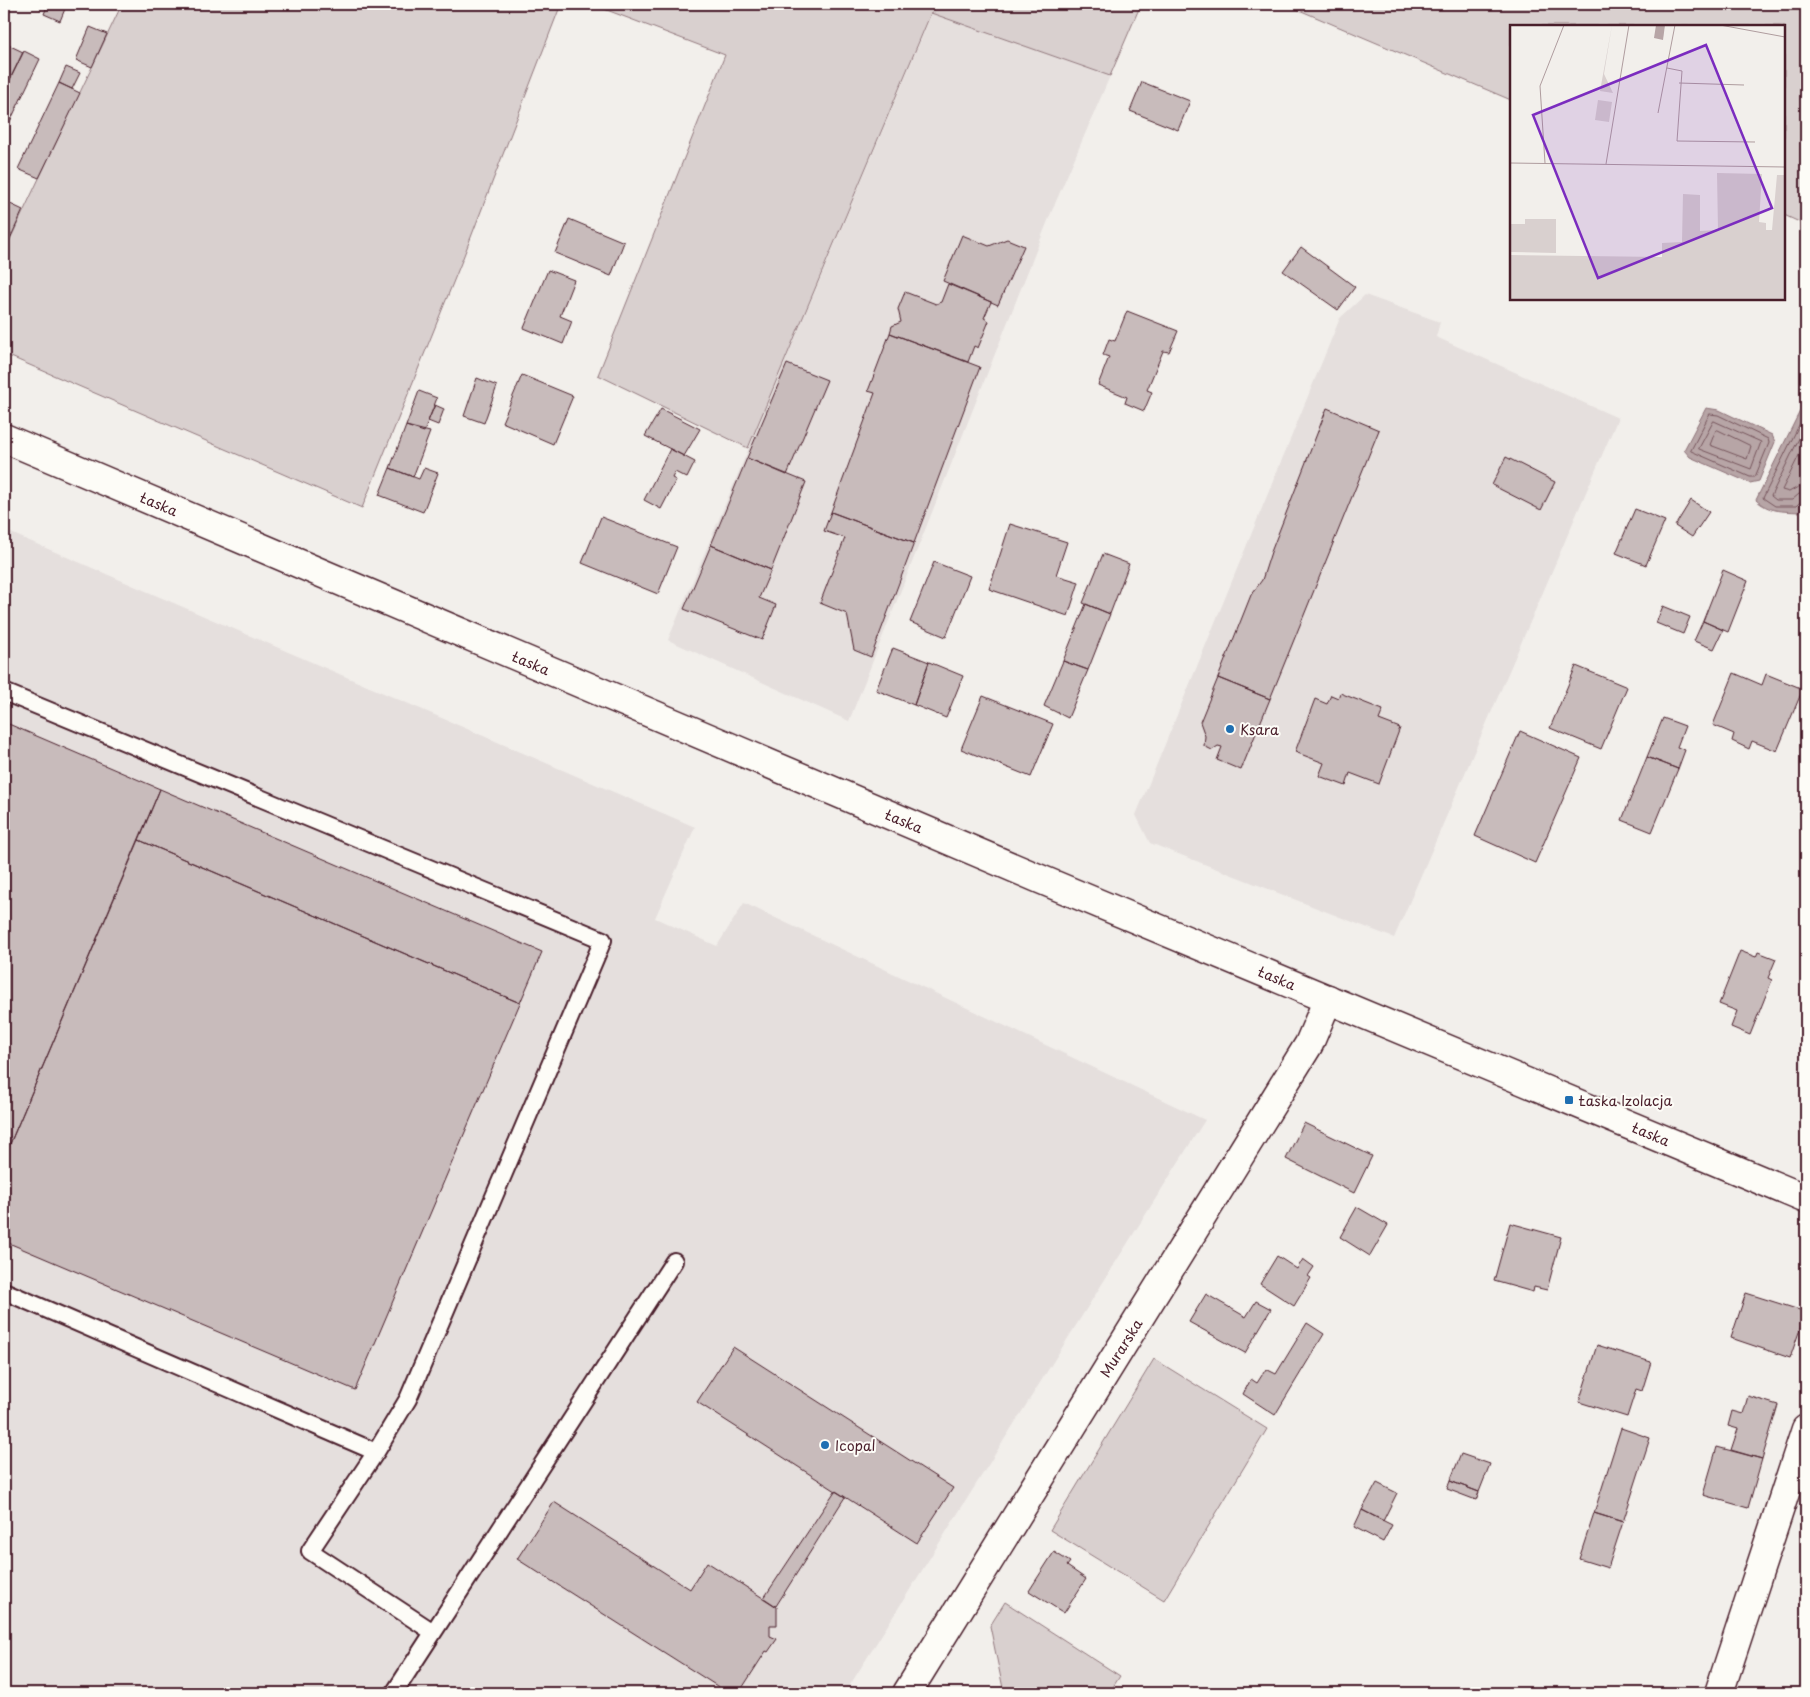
<svg xmlns="http://www.w3.org/2000/svg" width="1810" height="1697" font-family="'Playpen Sans',sans-serif">
  <rect width="100%" height="100%" fill="#f2efeb"/>
  <filter id="ink" filterUnits="userSpaceOnUse"><feTurbulence type="fractalNoise" baseFrequency=".02" numOctaves="2"/><feDisplacementMap in="SourceGraphic" scale="10" xChannelSelector="R" yChannelSelector="G"/><feConvolveMatrix kernelMatrix="1 2 1 2 8 2 1 2 1" color-interpolation-filters="sRGB"/></filter>
  <g filter="url(#ink)">
    <path fill="#e5dfdd" d="M932 13 1110 76 1051 213 849 721 668 640Z
      M1365 295 1440 322 1436 337 1618 418 1394 938 1150 843 1136 815 1340 318Z
      M4 530 695 827 655 918 717 946 744 903 1205 1120 845 1693H4Z"/>
    <path fill="#d9d0cf" stroke="#92787d" d="M122 4H561L461 263 362 508 4 354V252Z
      M591 4H1141L1110 76 931 13 748 448 598 375 725 55Z
      M1285 4H1806V225L1784 215V26H1511V100Z
      M1154 1359 1267 1429 1164 1600 1050 1530Z
      M1005 1602 1120 1676 1109 1693H1004L990 1626Z"/>
    <path fill="#b7a5a6" stroke="#8b6f75" d="M1806 403V499L1799 512C1782 511 1769 512 1756 500L1800 411Z
      M1706 408 1719 410 1772 435 1775 442 1759 481 1750 483 1690 457 1684 450Z"/>
    <g fill="none" stroke-linecap="round" stroke-linejoin="round">
      <path stroke="#76555c" stroke-width="1" d="M1806 411 1763 498 1775 506H1796L1802 500 1806 499
        M1710 414 1718 415 1768 439 1769 443 1755 477H1750L1691 451Z
        M1714 421 1761 442 1751 469 1699 449Z
        M1806 424 1771 496 1776 500H1792L1799 494 1806 493
        M1718 430 1751 446 1747 459 1710 445 1715 432Z
        M1806 441 1782 490 1789 492 1798 487 1806 485"/>
    </g>
    <path fill="#c8bbbb" stroke="#4a1f2b" d="M48 4H67L60 21 44 14Z
      M90 27 107 34 92 67 76 60Z
      M4 43 23 52 10 79 4 76Z
      M24 51 40 59 4 134V92Z
      M66 67 80 73 72 89 59 83Z
      M4 76 10 79 4 92Z
      M1142 82 1190 101 1178 130 1130 111Z
      M59 83 80 93 39 178 18 169Z
      M4 201 23 210 4 252Z
      M569 219 624 242 611 276 555 253Z
      M962 235 989 246 1007 239 1024 246 998 305 943 281Z
      M1301 247 1355 287 1338 310 1283 271Z
      M548 270 574 280 560 316 572 321 563 344 524 328Z
      M948 284 991 302 984 318 989 321 978 348 974 346 968 362 890 333 892 326 901 322 898 309 905 292 936 304 941 302Z
      M1127 311 1178 331 1169 352 1163 351 1147 390 1152 392 1144 411 1125 403 1127 397 1098 385 1109 357 1103 355 1109 339 1115 341Z
      M890 333 980 367 914 543 831 512 875 393 868 391Z
      M787 364 827 380 787 475 747 458Z
      M522 375 573 396 553 444 502 422Z
      M477 378 497 386 484 423 464 416Z
      M419 391 437 398 424 432 406 426Z
      M435 405 444 409 438 425 428 421Z
      M1327 408 1379 430 1270 699 1218 678 1251 595 1262 580 1271 552Z
      M661 409 700 429 684 456 645 436Z
      M406 426 430 432 413 477 390 468Z
      M670 449 695 462 687 478 675 472 672 478 676 480 661 509 644 500Z
      M1506 457 1555 482 1541 510 1492 485Z
      M747 458 806 482 771 570 711 545Z
      M390 468 419 479 424 468 438 473 423 512 379 495Z
      M1691 500 1709 512 1692 537 1675 526Z
      M1635 509 1665 521 1646 565 1616 553Z
      M831 512 914 543 871 657 854 650 847 614 820 603 845 538 824 531Z
      M601 517 677 547 658 594 582 563Z
      M1010 524 1067 542 1056 575 1079 582 1068 616 989 589Z
      M711 545 771 570 759 598 776 605 762 640 684 609Z
      M1103 554 1129 564 1110 614 1083 603Z
      M1806 559V574L1800 571Z
      M934 562 970 576 946 637 910 622Z
      M1723 570 1748 581 1728 632 1703 621Z
      M1086 604 1110 614 1088 670 1063 661Z
      M1663 606 1690 617 1683 634 1656 623Z
      M1703 621 1723 630 1714 649 1694 641Z
      M893 648 929 662 914 705 876 690Z
      M1063 661 1088 670 1068 718 1044 706Z
      M929 662 963 676 946 718 914 705Z
      M1576 666 1627 687 1601 749 1550 728Z
      M1734 673 1762 685 1766 674 1803 689 1777 751 1752 741 1749 749 1732 741 1734 734 1713 725Z
      M1218 678 1270 699 1241 770 1217 760 1222 747 1218 746 1212 750 1204 746 1205 736 1200 722Z
      M1340 693 1383 710 1379 720 1400 728 1379 784 1350 773 1346 786 1319 776 1324 763 1295 752 1315 699 1327 704 1331 695 1338 698Z
      M983 696 1053 724 1031 777 961 749Z
      M1663 718 1685 726 1677 747 1685 750 1678 769 1647 757Z
      M4 722 160 789 4 1158Z
      M1520 731 1581 758 1535 863 1475 836Z
      M1647 757 1678 769 1652 832 1622 820Z
      M160 789 542 952 520 1003 139 840Z
      M139 840 520 1003 355 1390 4 1241V1158Z
      M1740 951 1756 957 1758 952 1776 959 1768 978 1772 980 1750 1035 1731 1027 1737 1011 1719 1004Z
      M1304 1123 1372 1156 1354 1193 1286 1159Z
      M1357 1207 1388 1225 1370 1256 1340 1237Z
      M1510 1223 1561 1237 1547 1290 1534 1287 1533 1292 1494 1281Z
      M1277 1256 1297 1269 1303 1259 1314 1267 1308 1276 1311 1278 1294 1306 1260 1284Z
      M1746 1293 1806 1312 1790 1358 1731 1338Z
      M1206 1294 1246 1317 1256 1301 1271 1309 1245 1353 1189 1322Z
      M1307 1323 1324 1334 1275 1415 1243 1394 1251 1379 1257 1383 1266 1369 1276 1374Z
      M1597 1345 1651 1362 1642 1391 1636 1389 1627 1417 1579 1402Z
      M733 1347 953 1488 917 1543 697 1402Z
      M1748 1396 1778 1405 1762 1459 1731 1450 1738 1429 1728 1426 1732 1411 1743 1414Z
      M1621 1428 1650 1438 1623 1522 1594 1513Z
      M1717 1447 1762 1459 1748 1508 1703 1495Z
      M1461 1454 1490 1464 1479 1492 1450 1481Z
      M1450 1481 1479 1492 1476 1500 1447 1489Z
      M1377 1483 1397 1493 1383 1521 1362 1510Z
      M835 1491 845 1497 776 1606 764 1598Z
      M554 1502 690 1589 707 1562 777 1607V1625H770V1636L777 1639 768 1652 766 1651 739 1693H728L517 1559Z
      M1362 1510 1392 1525 1383 1542 1354 1527Z
      M1594 1513 1623 1522 1608 1568 1579 1559Z
      M1054 1552 1070 1562 1067 1566 1086 1579 1064 1613 1029 1591Z"/>
    <g fill="none" stroke-linecap="round" stroke-linejoin="round">
      <defs>
        <path id="service" d="M4 692 603 940 408 1399 376 1452 310 1551 433 1632
          M4 1291 376 1452
          M394 1693 674 1261"/>
        <path id="minor" d="M907 1693 1309 1044 1328 999
          M1719 1693 1806 1429"/>
        <path id="secondary" d="M4 438 1040 879 1806 1199"/>
      </defs>
      <use href="#service" stroke="#4a1f2b" stroke-width="20"/>
      <use href="#minor" stroke="#4a1f2b" stroke-width="31"/>
      <use href="#secondary" stroke="#4a1f2b" stroke-width="31"/>
      <use href="#service" stroke="#fdfcf7" stroke-width="16"/>
      <use href="#minor" stroke="#fdfcf7" stroke-width="28"/>
      <use href="#secondary" stroke="#fdfcf7" stroke-width="28"/>
    </g>
  </g>
  <g fill="#1f6fb2" stroke="#fdfcf7" stroke-width="2">
    <circle cx="1230" cy="729" r="5"/>
    <rect x="1564" y="1095" width="10" height="10" rx="2.5"/>
    <circle cx="825" cy="1445" r="5"/>
  </g>
  <g text-anchor="middle" dominant-baseline="central" stroke-width="4" stroke-linejoin="round" paint-order="stroke">
    <g font-size="14" fill="#4a1f2b" stroke="#fdfcf7">
      <text transform="translate(159 504) rotate(23)">Łaska</text>
      <text transform="translate(531 663) rotate(23)">Łaska</text>
      <text transform="translate(904 821) rotate(23)">Łaska</text>
      <text transform="translate(1277 978) rotate(23)">Łaska</text>
      <text transform="translate(1651 1134) rotate(23)">Łaska</text>
      <text transform="translate(1121 1348) rotate(-58)">Murarska</text>
    </g>
    <g font-size="14" fill="#4a1f2b" stroke="#fdfcf7" text-anchor="start">
      <text x="1240" y="729">Ksara</text>
      <text x="1579" y="1100">Łaska Izolacja</text>
      <text x="835" y="1445">Icopal</text>
    </g>
  </g>
  <g transform="translate(1510 25)">
    <rect width="275" height="275" fill="#f2efeb"/>
    <path d="M102 0 94 49 103 68 90 66ZM88 75 102 77 99 97 85 95ZM207 148 252 149 249 197 256 198V205H262L267 150H275V275H0V230L152 232V218L172 217 173 169 190 170V206L208 205ZM15 194H46V228L0 227V199H15Z" fill="#d9d0cf"/>
    <path d="M146 0H155L153 15 144 13Z" fill="#b7a5a6"/>
    <path fill="none" stroke="#af9c9e" stroke-width="1" d="M210 0 275 12M157 43 172 46 167 116 245 117M169 58 234 60M148 88 165 0M0 138 275 142M35 138 30 61 54 0M96 139 119 0"/>
    <path fill="#7b2cbf" fill-opacity="0.15" stroke="#7b2cbf" stroke-width="2.5" d="M196 20 262 183 88 253 23 90Z"/>
    <rect width="275" height="275" fill="none" stroke="#4a1f2b" stroke-width="2.5"/>
  </g>
  <rect width="1810" height="1697" fill="none" stroke="#fdfcf7" stroke-width="20"/>
  <rect x="10" y="10" width="1790" height="1677" fill="none" stroke="#4a1f2b" stroke-width="2" filter="url(#ink)"/>
</svg>
